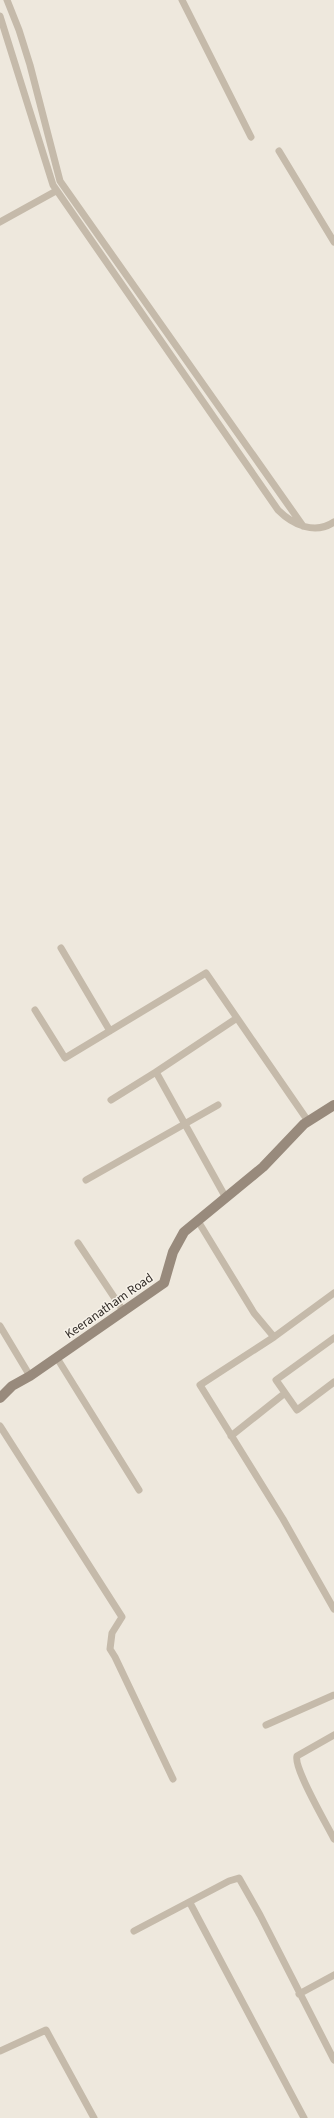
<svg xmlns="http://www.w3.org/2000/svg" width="334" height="2118" font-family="'Source Sans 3',sans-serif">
  <rect width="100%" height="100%" fill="#eee8dd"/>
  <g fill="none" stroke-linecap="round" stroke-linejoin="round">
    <path stroke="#c5baaa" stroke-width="7" d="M7 0 19 30 30 65 60 181 303 526
      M182 0 251 137
      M0 16 53 185 278 510C293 525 315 535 334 522
      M279 151 334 242
      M0 222 56 191
      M61 948 110 1031
      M35 1010 65 1058 206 973 308 1121
      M111 1100 156 1072
      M86 1180 218 1105
      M226 1198 156 1072 237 1018
      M198 1221 254 1313 274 1337
      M78 1243 124 1312
      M334 1293 274 1337 200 1385 283 1519 334 1609
      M0 1326 30 1376
      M334 1338 276 1380 297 1410 334 1382
      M57 1358 139 1490
      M0 1426 122 1617 112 1633 110 1649 115 1657 173 1779
      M231 1436 285 1393
      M266 1725 334 1695
      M334 1735 297 1756C293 1767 327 1825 334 1839
      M190 1903 304 2118
      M134 1931 229 1881 239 1878 260 1915 334 2060
      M299 1994 334 1975
      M0 2051 46 2030 94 2118"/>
    <path stroke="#988a7c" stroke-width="10" d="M0 1398 12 1386 30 1376 164 1283 173 1252 184 1232 263 1167 304 1124 334 1105"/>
  </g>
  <g text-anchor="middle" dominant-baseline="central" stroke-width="3" stroke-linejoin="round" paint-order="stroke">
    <g font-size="13" fill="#342e29" stroke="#f7f2e9">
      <text transform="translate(109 1306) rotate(-35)">Keeranatham Road</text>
    </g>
  </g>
</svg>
